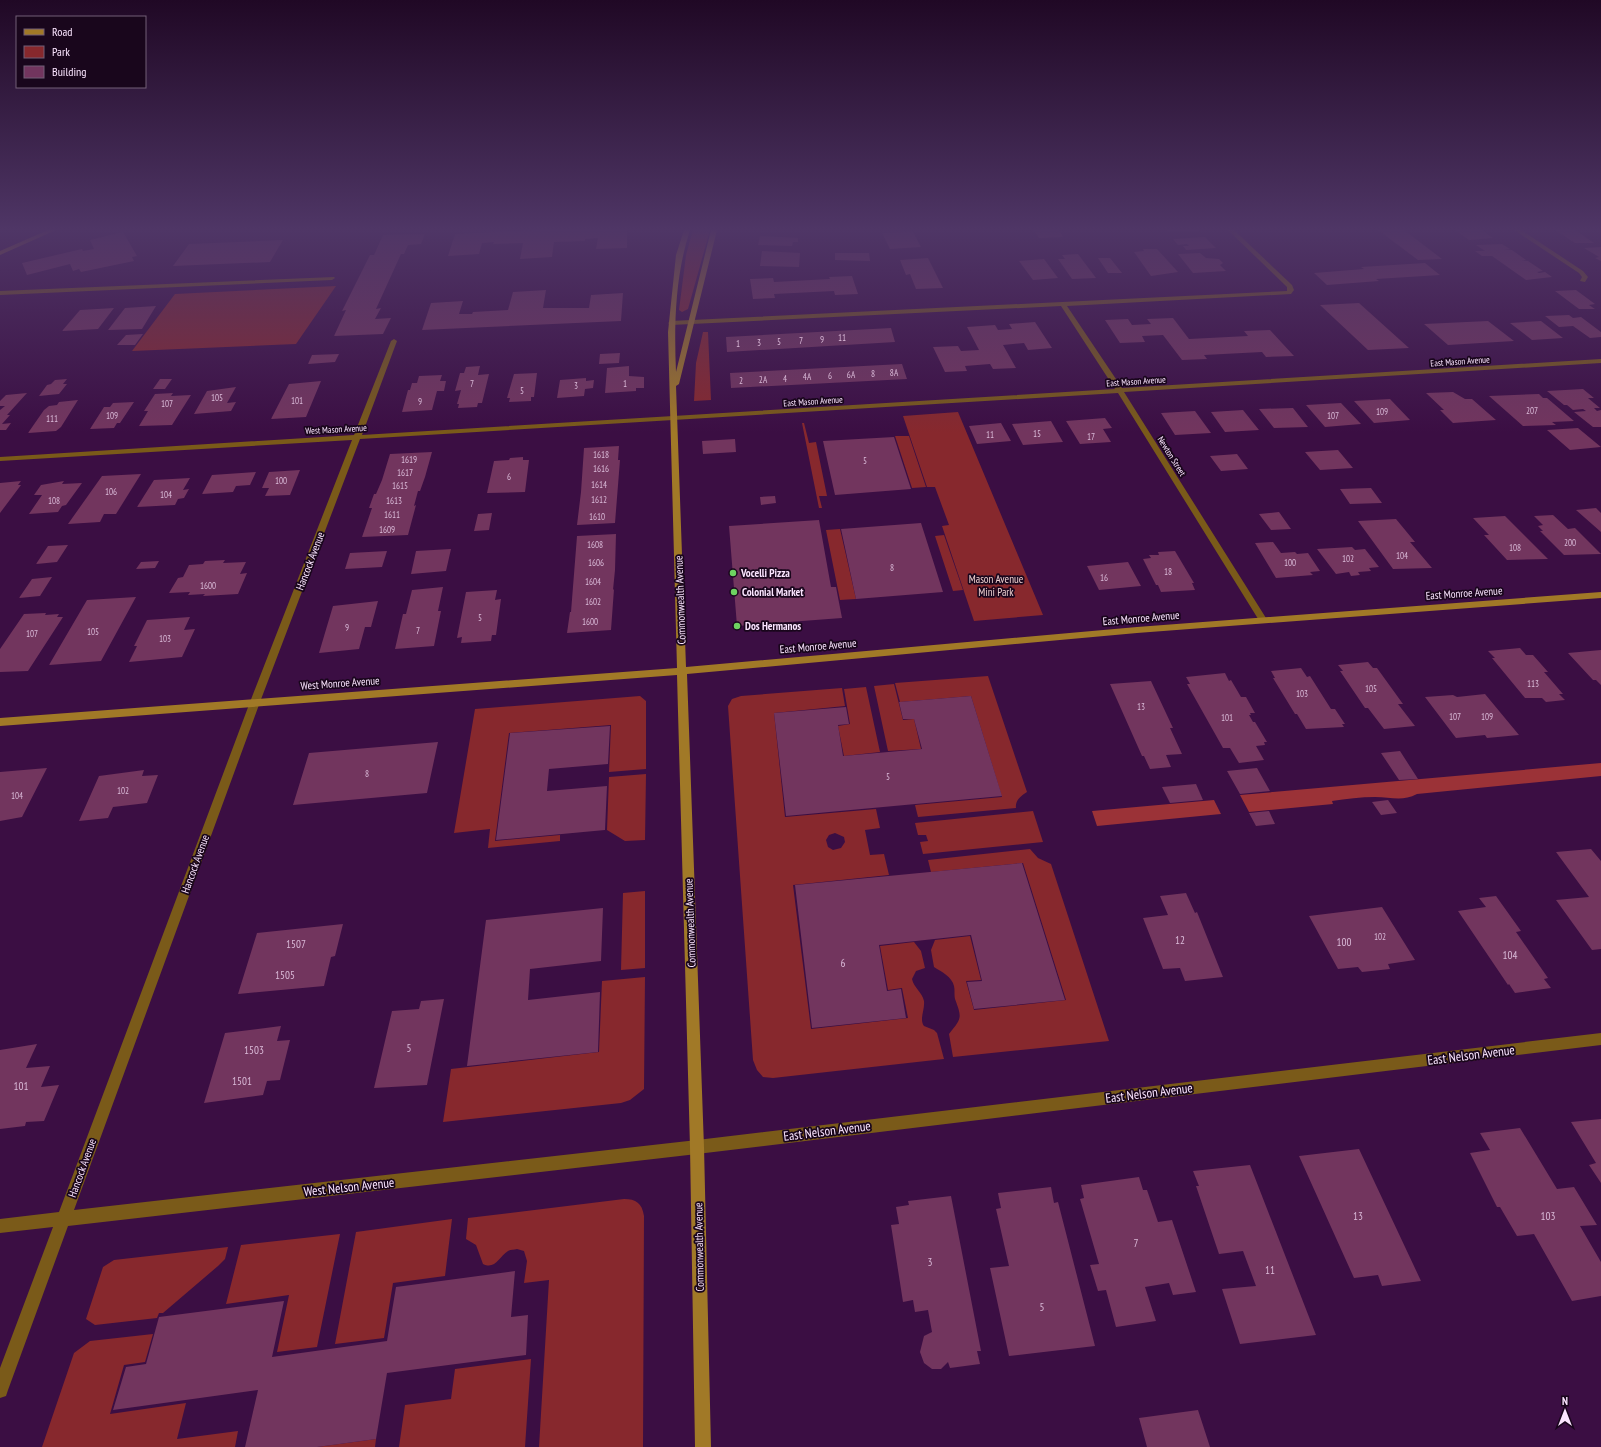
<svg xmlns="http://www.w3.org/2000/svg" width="1601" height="1447" font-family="'PT Sans Narrow',sans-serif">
  <rect width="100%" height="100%" fill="#3b0e43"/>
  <path fill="#87282d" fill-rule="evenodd" d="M693 230H710L688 309 682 312 679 310 686 255Z
    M336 286 296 344 132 351 175 294Z
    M703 332H708L711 400 694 401 696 363Z
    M958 412 1043 615 974 621 942 526 949 525 935 487H927L903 416Z
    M802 423H804L809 443 816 442 827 496H819L822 508H819Z
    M895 436H909L926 487 912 488Z
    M840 529 856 599 840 600 826 530Z
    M944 535 963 590 953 591 935 536Z
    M988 676 1027 792C1021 796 1015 800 1016 808L918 817 915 805 1002 797 971 696 900 702 895 683Z
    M894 684 903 720 914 719 921 749 888 751 874 686Z
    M866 687 880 752 844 756 838 726 850 724 844 689Z
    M842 688 845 706 774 713 785 817 876 809 880 828 865 830 870 855 884 854 889 875 793 885 811 1029 908 1018 902 988 888 990 880 946 914 942 921 951 925 968 916 971 912 979C914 988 922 992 924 1001 925 1010 919 1019 924 1026L934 1030 937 1033 944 1059 773 1078 763 1077 757 1070 753 1060 728 706 732 699 741 696ZM835 833 844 837 845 842 841 848 833 850 828 847 826 840 829 835Z
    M640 696 646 701V769L609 772 611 725 509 733 495 841 560 835V841L488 848 490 829 454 833 475 709Z
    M646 774 645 840 625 841 607 830 609 777Z
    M1033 811 1043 842 923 854 920 842 928 841 926 835H918L915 823Z
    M1030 849 1038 858 1051 864 1109 1041 953 1057 949 1034C962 1018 962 1018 955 999 954 994 955 990 954 986 952 977 942 972 934 967L931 950 935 940 970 936 981 980 966 981 974 1010 1066 1000 1023 863 931 872 928 860Z
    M645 891V968L621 970 623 893Z
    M645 977 644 1089 630 1100 621 1103 443 1122 451 1069 599 1052 602 981Z
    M624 1199C636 1199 642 1203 644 1216L643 1447H539L549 1280 524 1283 527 1261 524 1251 517 1249C514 1250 511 1249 508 1251 499 1257 495 1270 483 1264L476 1245 466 1239 468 1218Z
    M452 1219 445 1276 393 1283 384 1338 335 1344 356 1232Z
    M340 1234 317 1347 277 1352 289 1295 226 1304 241 1245Z
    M228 1247 225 1259 218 1266 163 1313H159L157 1318 95 1325 86 1319 103 1267 114 1260Z
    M153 1334 145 1362 124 1365 110 1414 186 1403 177 1439 238 1431 235 1447H42L74 1353 90 1341Z
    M531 1359 525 1447H399L405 1405 451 1399 455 1369Z
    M376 1439 375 1447H317Z"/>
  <path fill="#9b3237" d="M1601 763V776L1417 794C1402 802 1391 797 1375 797 1361 797 1346 799 1332 801L1333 804 1249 812 1240 795Z
    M1214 800 1221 814 1097 826 1092 811Z"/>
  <path fill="#72355e" d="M542 230H627V248L596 249 598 238 585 239V241L554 242 552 257 520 259 523 243 493 244 494 242 482 243 479 254 448 256 455 234Z
    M1034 230H1059L1063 237 1039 238Z
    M1166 230H1198L1200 231 1168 232Z
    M1378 230H1404L1442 259 1418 260Z
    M1455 230H1482L1493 238 1469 240Z
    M1555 230H1575L1594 243H1575Z
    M123 232 137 256 132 257 134 261 81 272 79 269 73 271 70 264 27 275 22 263 82 249 83 251 94 249 90 240Z
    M913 232 921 247 890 249 882 233Z
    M425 234 421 244 408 245 404 254H401L376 309 381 308 375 319 391 318 383 334 334 336 346 310 342 311 370 255H374L383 235Z
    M760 236 798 238V242H793L792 246 758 245Z
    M1205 237 1216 248 1186 250 1183 246H1189L1187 244 1178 245 1173 239Z
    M283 240 270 262 173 266 189 244Z
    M1502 244 1510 249H1504L1512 250 1526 260H1521L1528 261 1543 271 1537 272 1539 273 1545 272 1552 277 1526 280 1492 256H1482L1475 251H1485L1476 245Z
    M1601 247V261L1595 258 1599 257 1584 248Z
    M1143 249H1157L1178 272 1151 276 1134 252 1144 251Z
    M762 251 800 253 799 267 760 266Z
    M835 253H869L870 261 835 260Z
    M1200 253 1206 258 1219 259 1223 263 1220 265 1226 271 1193 273 1178 254Z
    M1078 254 1096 278 1072 279 1058 259H1065L1062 255Z
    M928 258 943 288 916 289 910 274 906 275 900 260Z
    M1098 258H1110L1122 273H1108Z
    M1044 259 1058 278 1033 280 1019 261Z
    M1425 263 1440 275 1376 279 1379 281 1327 285 1314 273 1364 269 1361 267Z
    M852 276 858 294 835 295 834 291 774 294 775 298 753 299 750 279 773 278 774 282 830 279 829 277Z
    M546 290 543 308H589L591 295 623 293 621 321 422 330 431 303 463 301 459 314H472L473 312 508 310 513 292Z
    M1576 290 1595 304 1589 305 1595 309H1579L1555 291Z
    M1359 303 1409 348 1368 350 1320 305Z
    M156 306 142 329 108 330 125 308Z
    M114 308 98 329 62 331 80 310Z
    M1569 315 1573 318 1581 317 1601 332V337L1590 338 1573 326 1559 327 1545 316Z
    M1173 318 1189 339 1248 336 1244 331 1270 330 1294 356 1266 357 1262 352 1204 355 1207 359 1182 360 1163 335 1142 336 1145 342 1120 343 1105 320 1128 319 1132 325 1151 324 1147 319Z
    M1488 321 1514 341 1448 345 1424 324Z
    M1541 321 1563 338 1532 340 1510 323Z
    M1035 322 1052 348 1028 350 1024 343 1003 345 1016 368 993 369 990 364 965 366 967 371 945 372 933 347 958 346 961 351 979 350 967 327 995 325 998 330 1012 329 1009 324Z
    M891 328 895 342 727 352 726 337Z
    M143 334 135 345H117L126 335Z
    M620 353 619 363 599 364 600 354Z
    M339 354 335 362 308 364 312 355Z
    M902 364 907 379 731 388 730 373Z
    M480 366 478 375 489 374 482 403H478L477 407 458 408 459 404H457L461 390 455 391 460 373H464L466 367Z
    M629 366V376L644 377V388H636V391L605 393 607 368Z
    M537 373 534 397H531V401L509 402 510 398H507L514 374Z
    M442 375 440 381H446L444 391H437L432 410 402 412 408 390H410L412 383H417L419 376Z
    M586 378V381L594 380 593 388 585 389 584 396 557 398 560 380Z
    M67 379 63 384H67L59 394 39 396 47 385 51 384 55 380Z
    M160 379H172L165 389H153Z
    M321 381 306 417 271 419 289 384Z
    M236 387 227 403 236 402 231 411 194 414 207 391Z
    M1583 389 1594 398H1588L1600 408H1594L1597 411 1601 410V427H1593L1574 412 1586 411 1583 409 1573 410 1567 405H1564L1547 391Z
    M1453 392 1465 399H1472L1496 420 1453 423 1440 410H1444L1426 393Z
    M27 393 7 415H10L2 424 11 423 6 430H0V410L5 406H0V401L6 395Z
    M173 393 171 396 191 395 172 425 139 426 148 411H144L155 394Z
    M1539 394 1543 398H1547L1574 421 1552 422 1556 425 1523 426 1489 396Z
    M1390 399 1410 420 1374 423 1354 401Z
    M78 400 61 427 56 431 28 433 44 410 49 406 57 405 59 402Z
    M134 402 120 423H117L114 428 90 429 104 407H110L113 403Z
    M1341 403 1361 424 1325 427 1306 405Z
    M1293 408 1308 427 1274 428 1259 409Z
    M1243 410 1259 430 1225 432 1211 412Z
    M1195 411 1211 433 1175 435 1161 413Z
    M1105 418 1112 428 1103 429 1111 442 1080 444 1066 421Z
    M1051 421 1063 442 1023 445 1012 424Z
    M1001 423 1011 441 977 444 969 426Z
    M1578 428 1601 447 1570 450 1547 430Z
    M894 437 911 489 835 495 823 441Z
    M735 439 736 452 703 454 702 441Z
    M619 446 618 460H620L615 523 577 525 581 492 584 448Z
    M1338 450 1353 468 1320 470 1305 452Z
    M432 452 425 477 420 491H418L414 506 416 505 408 535 362 537 372 508H369L374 494H376L382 480 390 454Z
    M1237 454 1248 469 1221 471 1210 456Z
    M523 457V460H529L525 492 487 493 494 461 509 460 510 458Z
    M300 470 290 495 265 496 269 488H262L269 472Z
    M256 472 250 485 236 486 233 492 202 494 212 475Z
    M141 474 116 514H104L100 522 68 524 102 476Z
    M190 478 183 490 189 489 184 498 178 499 175 505 137 507 154 480Z
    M21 481 18 485H21L0 513V483Z
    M64 481 62 484 82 483 66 505 62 506 58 512 29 514 42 495H34L41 485Z
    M1371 488 1382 503 1350 504 1340 489Z
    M775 496 776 503 761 505 760 497Z
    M1596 508 1601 513V532L1576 510Z
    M1279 512 1291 529 1271 530 1259 514Z
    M492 513 489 530 474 531 478 514Z
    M1553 515 1568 529 1575 528 1601 554 1564 555 1540 531H1543L1538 526 1543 525 1534 516Z
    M1505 516 1548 559 1507 560 1484 535H1489L1473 518Z
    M1396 519 1415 542H1410L1432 568 1393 569 1358 521Z
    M819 520 831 587H836L842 618 737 626 729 526Z
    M921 523 943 592 856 599 841 529Z
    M616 534 615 570 613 590 614 589 611 630 567 633 570 612H571L577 536Z
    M1273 542 1281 553 1295 552 1297 554 1308 553 1320 571 1310 572 1313 575 1276 578 1255 543Z
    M68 545 57 562 36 564 48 546Z
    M1352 547 1355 550 1365 549 1379 567 1369 568 1371 571 1358 572 1360 575 1351 576 1349 572 1336 574 1317 549Z
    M451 549 446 571 411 574 416 551Z
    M387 551 382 567 345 569 350 553Z
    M1175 551 1194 583H1192L1195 590 1161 592 1158 585H1156L1143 559 1151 558 1149 555H1159L1158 552Z
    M225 560 223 563 246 562 240 574 247 573 238 594 203 596 205 594 188 595 190 592 169 593 178 578 183 577 189 565 203 564 205 561Z
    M159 561 155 568 136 569 141 562Z
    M1128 562 1141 586 1099 590 1087 566Z
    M52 577 40 596 19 598 32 579Z
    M443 587 438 611H441L434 646 395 649 403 614H406L412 590Z
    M497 590 495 600 501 599 496 635H492L491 641 461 643 462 637 457 638 466 592Z
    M136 597 101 661 49 665 87 600Z
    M378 601 371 627H365L359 649 319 653 333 606Z
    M46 613 45 615 59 614 57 617H63L28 671 0 672V649L24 614Z
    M190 617 184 630 195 629 182 657 129 662 137 646H134L147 620Z
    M1520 648 1526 655H1533L1548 672H1544L1563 694H1559L1565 700 1546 702 1542 698H1525L1492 658H1495L1488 651Z
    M1601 650V685L1596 680H1593L1568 653Z
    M1368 662 1373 668H1377L1403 704H1398L1415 726 1384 729 1368 708H1365L1340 671H1343L1338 665Z
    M1301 668 1307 677 1310 676 1331 709H1335L1345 724H1342L1344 727 1306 729 1297 714H1295L1273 678H1275L1271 671Z
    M1225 673 1229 681 1231 680 1241 697H1246L1255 713H1250L1251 715H1249L1253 722H1255L1267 742H1264L1265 745 1256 746 1264 760 1239 763 1230 748H1223L1187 684H1190L1186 677Z
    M1151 681 1173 728H1170L1182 754 1166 755 1171 767 1150 769 1144 756H1142L1110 684Z
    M1485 694 1519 735 1487 738 1485 735 1456 738 1425 697 1453 695 1457 697Z
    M971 696 1002 796 786 816 774 713 846 707 849 724 838 725 843 756 922 749 914 719H903L899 702Z
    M610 726 608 764 549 769 547 791 607 786 605 830 496 840 510 733Z
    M438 742 427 793 293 805 309 753Z
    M1400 751 1418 779 1399 780 1381 753Z
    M47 768 22 817 0 821V772Z
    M1257 768 1270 791 1240 794 1227 771Z
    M144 770 142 776 158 775 147 803 113 807 108 818 79 821 99 776Z
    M1196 784 1203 800 1170 803 1162 787Z
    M1388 800 1397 813 1381 815 1372 802Z
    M1269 811 1275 824 1256 826 1249 813Z
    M1591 849 1601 861V949L1592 950 1556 900 1589 897 1556 852Z
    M1022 863 1065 1000 974 1009 967 982 982 981 971 935 879 945 887 991 901 989 906 1018 812 1028 795 885Z
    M1186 893 1195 913 1197 912 1223 977 1185 981 1180 968 1163 969 1143 918 1168 915 1160 896Z
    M1496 896 1521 931 1516 932 1548 978 1544 979 1551 988 1515 993 1509 984 1508 985 1458 911 1486 907 1479 898Z
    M1382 907 1415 960 1388 964 1390 969 1362 972 1358 967 1338 969 1309 916Z
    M603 908 601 961 530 969 528 1000 600 992 598 1052 467 1066 486 920Z
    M343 924 335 956 331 957 324 986 238 994 257 933Z
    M444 999 427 1085 374 1088 392 1011 419 1009 421 1001Z
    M281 1026 277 1041 290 1040 280 1080 267 1081 263 1095 204 1103 225 1033Z
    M37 1044 26 1068 50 1066 41 1087 59 1085 44 1121 26 1122 25 1126 0 1129V1050Z
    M1601 1119V1183L1589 1165 1596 1163 1571 1122Z
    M1520 1128 1557 1189 1574 1187 1597 1225 1580 1226 1601 1262V1296L1572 1301 1534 1234 1517 1236 1500 1207H1497L1470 1153 1490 1150 1480 1133Z
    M1359 1149 1421 1281 1382 1286 1378 1275 1354 1278 1299 1156Z
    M1250 1165 1316 1335 1240 1344 1222 1289 1256 1286 1243 1251 1219 1254 1196 1186H1199L1193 1171Z
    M1139 1177 1143 1190H1147L1158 1222 1172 1220 1196 1292 1173 1295 1169 1283 1145 1287 1156 1321 1116 1327 1106 1290 1098 1291 1090 1265 1099 1264 1080 1199 1084 1198 1081 1185Z
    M1051 1187 1054 1203 1058 1202 1095 1346 1009 1356 990 1268 1009 1266 996 1209 1001 1208 998 1193Z
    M951 1196 981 1351H977L980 1364 950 1368 948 1362 941 1369H932L924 1363 920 1352 924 1336 932 1332 928 1310 915 1312 913 1300 903 1302 891 1225 899 1224 896 1207 909 1205 908 1201Z
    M515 1271 511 1317 528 1315 526 1355 387 1373 376 1439 317 1447H245L258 1390 113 1410 126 1367 146 1364 159 1317 284 1301 272 1357 387 1341 396 1287Z
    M1198 1410 1210 1447H1147L1139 1418Z"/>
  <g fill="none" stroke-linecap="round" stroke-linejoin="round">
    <path fill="#7a5a19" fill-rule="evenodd" d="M1228 230H1234L1292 285 1294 290 1291 294 1067 306 1122 388 1601 359V363L1124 392 1266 618 1268 620 1263 623 1260 622 1118 393 360 439 260 702 74 1210 697 1140 1601 1033V1045L697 1154 68 1226 8 1390 6 1396 0 1398V1368L53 1227 0 1233V1219L59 1212 250 702 352 440 0 461V457L354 435 391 341 394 339 397 341 362 435 1115 389 1061 306 671 325 668 323 671 321 1287 291V287Z
      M1514 230H1521L1583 271 1588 277 1585 282 1580 281 1582 277 1579 273Z
      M334 277 335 278 332 280 0 295V291Z"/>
    <path fill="#a17927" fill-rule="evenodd" d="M48 230H56L0 255V251Z
      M684 230H690C675 276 674 325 676 372L711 230H717L679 384 676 386 686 667 1137 627 1601 592V598L1137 633 687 674 704 1147 711 1447H695L690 1147 677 675 0 726V718L677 668 668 332 676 255Z"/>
  </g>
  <linearGradient id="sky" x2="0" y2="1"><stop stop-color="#200825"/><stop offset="0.53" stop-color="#4f3666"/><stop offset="1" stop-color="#4f3666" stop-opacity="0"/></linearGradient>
  <rect width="1601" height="433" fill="url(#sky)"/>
  <g fill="#6ed361" stroke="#19061c" stroke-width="1.5">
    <circle cx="733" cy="573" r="4"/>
    <circle cx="734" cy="592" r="4"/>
    <circle cx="737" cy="626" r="4"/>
  </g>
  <g text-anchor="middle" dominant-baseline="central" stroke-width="3.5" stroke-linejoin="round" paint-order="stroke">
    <g font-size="9" fill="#d9b9d7">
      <text x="842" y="337">11</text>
      <text x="822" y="339">9</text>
      <text x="801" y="340">7</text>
      <text x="779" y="341">5</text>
      <text x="759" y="342">3</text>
      <text x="738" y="343">1</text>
      <text x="894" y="372">8A</text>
      <text x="873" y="373">8</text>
      <text x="851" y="374">6A</text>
      <text x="830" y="375">6</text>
      <text x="807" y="376">4A</text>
      <text x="785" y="378">4</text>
      <text x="763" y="379">2A</text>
      <text x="741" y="380">2</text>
      <text x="472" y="383">7</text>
      <text x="625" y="383">1</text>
      <text x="576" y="385">3</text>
      <text x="522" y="390">5</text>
      <text x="217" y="397">105</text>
      <text x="297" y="400">101</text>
      <text x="420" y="401">9</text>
      <text x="167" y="403">107</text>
      <text x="1532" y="410">207</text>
      <text x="1382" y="411">109</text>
      <text x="112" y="415">109</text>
      <text x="1333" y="415">107</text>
      <text x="52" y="418">111</text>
      <text x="1037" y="433">15</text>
      <text x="990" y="434">11</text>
      <text x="1091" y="436">17</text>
      <text x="601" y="454">1618</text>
      <text x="409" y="459">1619</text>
      <text x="865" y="460">5</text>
      <text x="601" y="468">1616</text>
      <text x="405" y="472">1617</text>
      <text x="509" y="476">6</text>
      <text x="281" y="480">100</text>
      <text x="599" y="484">1614</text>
      <text x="400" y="485">1615</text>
      <text x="111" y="491">106</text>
      <text x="166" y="494">104</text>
      <text x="599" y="499">1612</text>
      <text x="54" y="500">108</text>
      <text x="394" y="500">1613</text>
      <text x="392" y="514">1611</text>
      <text x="597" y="516">1610</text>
      <text x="387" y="529">1609</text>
      <text x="1570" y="542">200</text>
      <text x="595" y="544">1608</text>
      <text x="1515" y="547">108</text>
      <text x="1402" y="555">104</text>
      <text x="1348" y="558">102</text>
      <text x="596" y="562">1606</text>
      <text x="1290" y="562">100</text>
      <text x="892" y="567">8</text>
      <text x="1168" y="571">18</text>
      <text x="1104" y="577">16</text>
      <text x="593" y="581">1604</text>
      <text x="208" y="585">1600</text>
      <text x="593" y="601">1602</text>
      <text x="480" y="617">5</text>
      <text x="590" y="621">1600</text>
      <text x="347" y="627">9</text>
      <text x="418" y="630">7</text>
      <text x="93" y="631">105</text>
      <text x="32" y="633">107</text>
      <text x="165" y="638">103</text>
      <text x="1533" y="683">113</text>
      <text x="1371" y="688">105</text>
      <text x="1302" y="693">103</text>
      <text x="1141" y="706">13</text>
      <text x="1455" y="716">107</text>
      <text x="1487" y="716">109</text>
      <text x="1227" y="717">101</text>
      <text x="367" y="773">8</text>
      <text x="888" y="776">5</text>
      <text x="123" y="790">102</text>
      <text x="17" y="795">104</text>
      <text x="1380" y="936">102</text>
    </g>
    <g font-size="9" fill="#fbe5ff" stroke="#19061c">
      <text transform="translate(1460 361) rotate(-4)">East Mason Avenue</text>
      <text transform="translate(1136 381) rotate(-4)">East Mason Avenue</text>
      <text transform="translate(813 401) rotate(-4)">East Mason Avenue</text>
      <text transform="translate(336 429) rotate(-3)">West Mason Avenue</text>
      <text transform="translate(1172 456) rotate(58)">Newton Street</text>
    </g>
    <g font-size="11" fill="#fbe5ff" stroke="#19061c">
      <text transform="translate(310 561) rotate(-69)">Hancock Avenue</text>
      <text transform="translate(1464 593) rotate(-4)">East Monroe Avenue</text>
      <text transform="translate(680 600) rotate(-92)">Commonwealth Avenue</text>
      <text transform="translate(1141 618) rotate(-5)">East Monroe Avenue</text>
      <text transform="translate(818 646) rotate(-5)">East Monroe Avenue</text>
      <text transform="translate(340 683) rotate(-4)">West Monroe Avenue</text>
      <text transform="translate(195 864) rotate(-70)">Hancock Avenue</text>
      <text transform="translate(690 923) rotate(-92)">Commonwealth Avenue</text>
      <text transform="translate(82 1168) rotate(-70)">Hancock Avenue</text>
      <text transform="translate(699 1247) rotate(-91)">Commonwealth Avenue</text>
    </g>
    <g font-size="11" font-weight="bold" fill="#fbe5ff" stroke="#19061c" text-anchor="start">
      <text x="741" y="573">Vocelli Pizza</text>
      <text x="742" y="592">Colonial Market</text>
      <text x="745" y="626">Dos Hermanos</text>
    </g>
    <g font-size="11" fill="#f0d2d1" stroke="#19061c">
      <text x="996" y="579">Mason Avenue<tspan x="996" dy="13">Mini Park</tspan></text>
    </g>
    <g font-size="11" fill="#d9b9d7">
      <text x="1180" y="940">12</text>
      <text x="1344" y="942">100</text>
      <text x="296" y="944">1507</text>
      <text x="1510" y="955">104</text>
      <text x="843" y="963">6</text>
      <text x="285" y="975">1505</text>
      <text x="409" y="1048">5</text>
      <text x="254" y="1050">1503</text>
      <text x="242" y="1081">1501</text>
      <text x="21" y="1086">101</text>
      <text x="1358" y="1216">13</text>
      <text x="1548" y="1216">103</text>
      <text x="1136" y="1243">7</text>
      <text x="930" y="1262">3</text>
      <text x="1270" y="1270">11</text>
      <text x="1042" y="1307">5</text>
    </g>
    <g font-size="13" fill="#fbe5ff" stroke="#19061c">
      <text transform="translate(1471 1055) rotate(-7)">East Nelson Avenue</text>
      <text transform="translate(1149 1093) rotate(-7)">East Nelson Avenue</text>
      <text transform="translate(827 1131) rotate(-7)">East Nelson Avenue</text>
      <text transform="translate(349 1187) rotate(-6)">West Nelson Avenue</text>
    </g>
  </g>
  <rect x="16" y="16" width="130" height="72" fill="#19061c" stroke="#735f77"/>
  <rect x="24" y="29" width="20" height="6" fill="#a17927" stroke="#735f77"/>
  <text x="52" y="36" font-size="12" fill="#fbe5ff">Road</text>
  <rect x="24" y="46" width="20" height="12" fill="#87282d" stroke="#735f77"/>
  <text x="52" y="56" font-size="12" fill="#fbe5ff">Park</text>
  <rect x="24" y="66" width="20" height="12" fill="#72355e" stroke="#735f77"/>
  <text x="52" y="76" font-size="12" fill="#fbe5ff">Building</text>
  <g transform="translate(1565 1411)" stroke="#19061c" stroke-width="3" paint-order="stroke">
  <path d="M0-3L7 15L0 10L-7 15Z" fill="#fbe5ff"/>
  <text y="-6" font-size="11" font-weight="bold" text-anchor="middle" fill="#fbe5ff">N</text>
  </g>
</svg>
